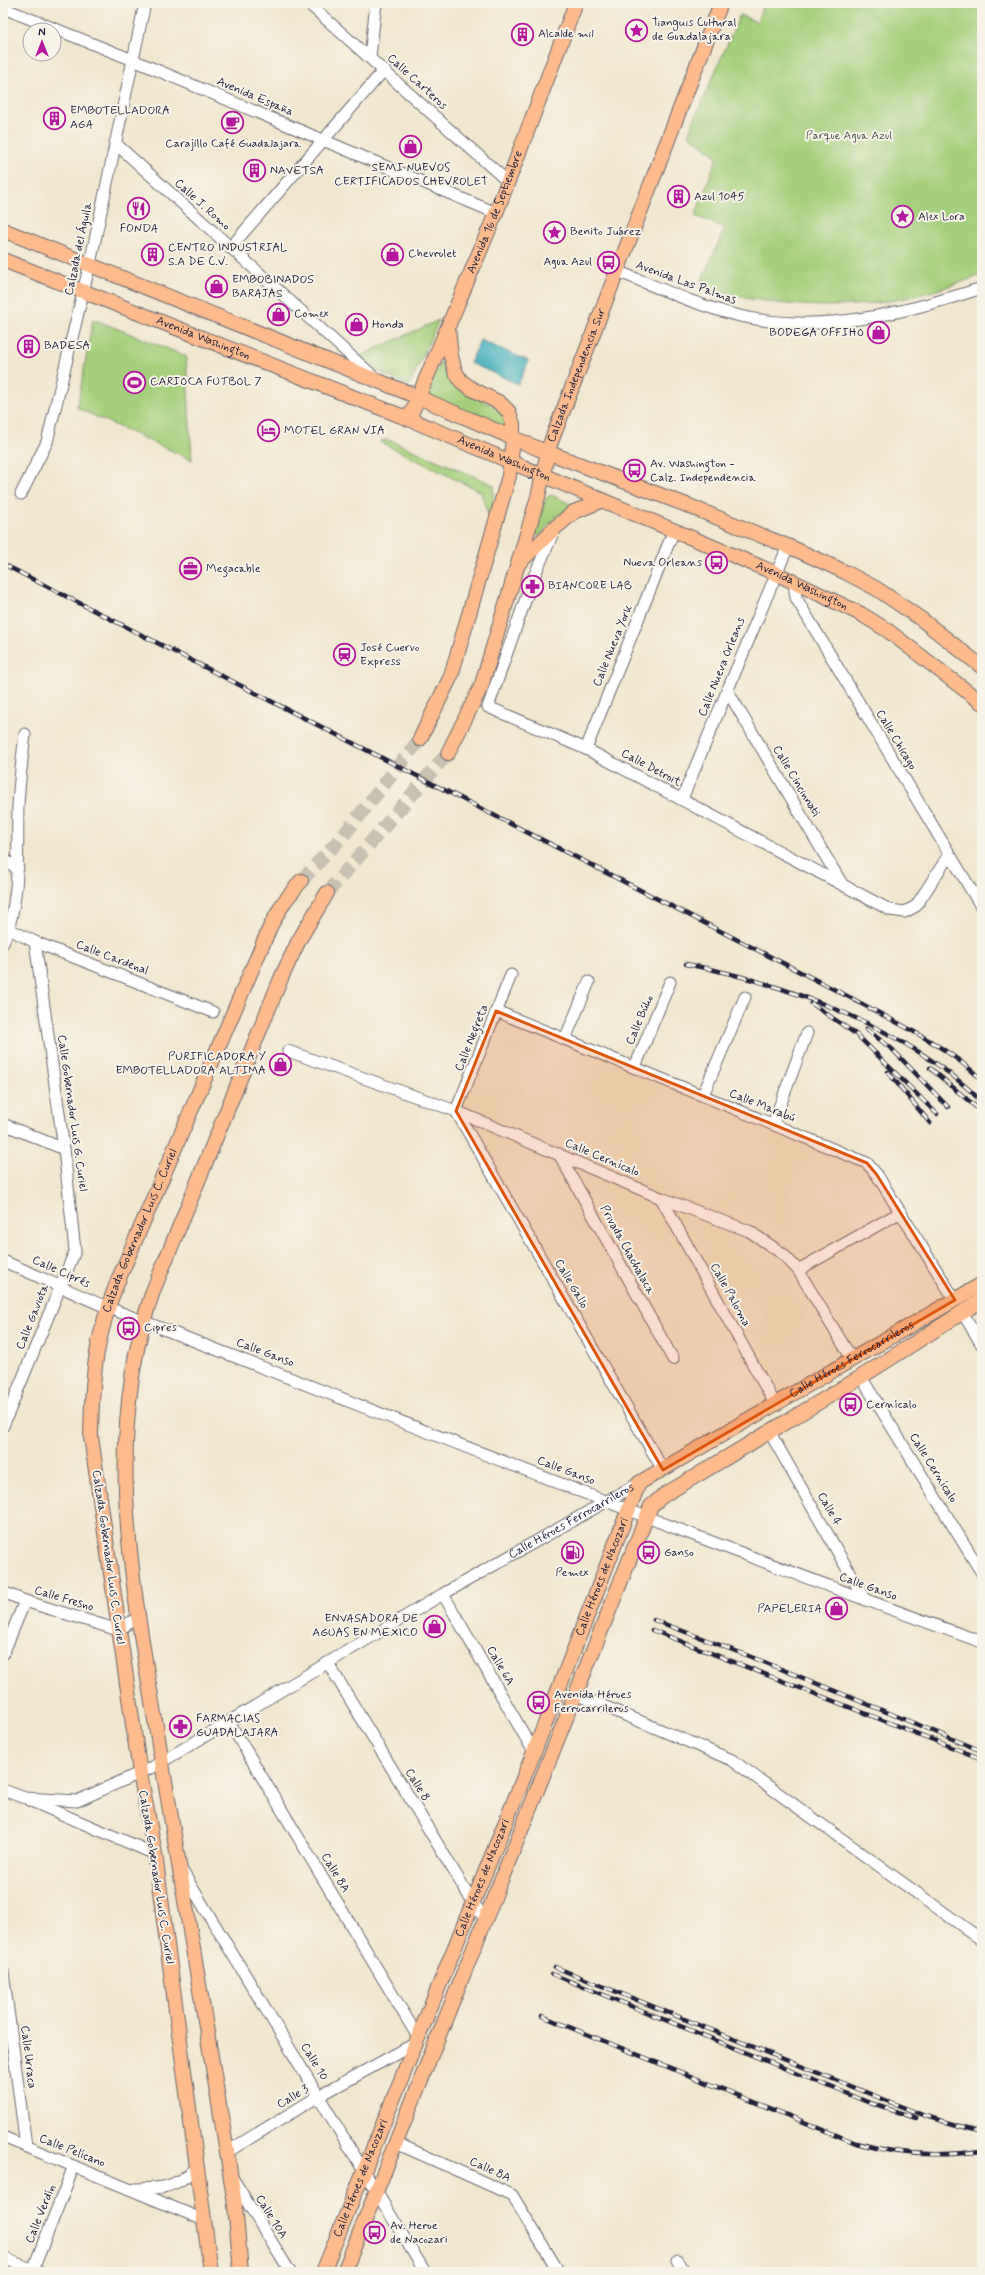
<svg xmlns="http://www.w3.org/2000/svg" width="985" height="2275" font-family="Mynerve,sans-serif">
  <rect width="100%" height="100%" fill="#f7f3e8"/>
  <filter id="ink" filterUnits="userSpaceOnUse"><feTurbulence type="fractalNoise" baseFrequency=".025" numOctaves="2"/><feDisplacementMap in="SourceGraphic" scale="8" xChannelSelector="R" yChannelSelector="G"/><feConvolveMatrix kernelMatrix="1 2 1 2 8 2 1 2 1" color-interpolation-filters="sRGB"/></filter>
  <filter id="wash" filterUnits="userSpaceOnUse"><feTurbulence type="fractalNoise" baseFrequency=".012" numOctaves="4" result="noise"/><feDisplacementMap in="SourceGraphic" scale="16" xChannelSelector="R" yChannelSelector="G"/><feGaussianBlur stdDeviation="0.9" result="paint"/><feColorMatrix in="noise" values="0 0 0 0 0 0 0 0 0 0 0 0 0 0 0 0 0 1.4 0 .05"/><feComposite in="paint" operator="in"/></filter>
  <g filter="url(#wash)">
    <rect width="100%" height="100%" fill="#f1e7ce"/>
    <path fill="#a4cf7c" stroke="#63785c" d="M764 3H982V275C948 287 912 299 876 303 818 310 756 304 699 286L725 228 695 216 717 157 688 134 740 15 757 22Z
      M93 319 186 356 192 460 77 408Z
      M439 320 409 386 375 370 360 356Z
      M442 358 446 374 456 388 497 408 504 418 506 429 426 396Z
      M385 440 392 441 494 485 491 525 481 492 380 442Z
      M551 495 575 506 555 517 540 536 534 534 546 498Z"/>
    <path fill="#3eadbb" stroke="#30687b" d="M480 340 529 361 518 384 470 363Z"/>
  </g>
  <g filter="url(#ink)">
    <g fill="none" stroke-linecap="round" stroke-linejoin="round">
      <path stroke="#c8c0b1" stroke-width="14" stroke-dasharray="14 7" stroke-linecap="butt" d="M301 881 343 836 420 739
        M327 893 448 753"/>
      <defs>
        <g id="minor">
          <path d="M308 3 508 182"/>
          <path d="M3 8 133 60 496 213"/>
          <path d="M370 57 376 3"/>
          <path d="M115 143 373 376"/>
          <path d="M230 248 384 70"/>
          <path d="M617 271C657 287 698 306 740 316 821 335 905 313 982 288"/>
          <path d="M21 494 47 442 91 259 145 3"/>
          <path d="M554 531 532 581 488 707 586 749 890 910 905 912 916 906 949 855"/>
          <path d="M794 582 796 598 982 908"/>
          <path d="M727 690 842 884"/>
          <path d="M586 749 674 530"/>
          <path d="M682 799 788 546"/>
          <path d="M3 859 18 869"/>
          <path d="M3 926 35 942 213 1012"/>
          <path d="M3 943C21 901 17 852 18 807 19 783 22 759 25 734"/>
          <path d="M511 975 456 1111 663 1470"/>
          <path d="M496 1011 867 1163 877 1175 955 1300"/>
          <path d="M565 1039 589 982"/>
          <path d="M288 1051 456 1111 661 1198 749 1231 783 1254 798 1270 852 1359"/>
          <path d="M635 1067 670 982"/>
          <path d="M703 1095 745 997"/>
          <path d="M3 1124 64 1149"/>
          <path d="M773 1124 807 1033"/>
          <path d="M559 1154 673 1359"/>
          <path d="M661 1198 775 1404"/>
          <path d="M3 1261C39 1276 74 1294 109 1308 400 1420 689 1537 982 1642"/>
          <path d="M798 1270 901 1212"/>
          <path d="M962 1312 982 1345"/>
          <path d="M861 1377 982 1573"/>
          <path d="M3 1426 75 1251 64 1149 35 942"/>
          <path d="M769 1431 865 1600"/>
          <path d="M3 1592 25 1601 118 1630 139 1617"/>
          <path d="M443 1594 534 1752"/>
          <path d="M3 1654 25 1601"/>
          <path d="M328 1663 472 1901 485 1919"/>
          <path d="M575 1694 732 1760 982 1940"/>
          <path d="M229 1722 418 2037"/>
          <path id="s1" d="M3 1790 25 1798 77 1801 153 1767 443 1594 639 1483"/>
          <path d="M31 1801 155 1854"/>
          <path d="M181 1869 425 2272"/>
          <path d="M3 1972 26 2146"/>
          <path d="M3 2137 204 2220"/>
          <path d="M396 2143 512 2195 559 2272"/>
          <path d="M227 2152 319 2096 416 2043"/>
          <path d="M233 2179 290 2272"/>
          <path d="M135 2189C165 2188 174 2188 198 2167"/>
          <path d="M3 2258 39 2272"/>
          <path d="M678 2261 685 2272"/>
          <path d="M32 2272 74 2166"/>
        </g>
        <g id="major">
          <path d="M3 230 418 397 539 449 684 504 797 550 845 572 877 589 921 619 982 667"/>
          <path id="s2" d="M3 260 409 419 775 573 861 614 887 630 982 703"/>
          <path id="s3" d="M409 419 496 213 576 3"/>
          <path d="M520 562 556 527 574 512 603 500"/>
          <path d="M420 739 451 676 509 476 513 438V424L509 412 500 403 472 389 461 381 455 371 451 356 448 328"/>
          <path id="s4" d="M448 753 481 687 538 497 549 447 721 3"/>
          <path id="s5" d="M211 2272 155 1854 140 1773 91 1437C92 1375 95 1337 119 1278L271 925 284 902 301 881"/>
          <path d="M241 2272 235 2205 227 2152C205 2022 183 1892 162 1763 137 1605 99 1446 153 1291L282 976 299 940 327 893"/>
          <path id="s6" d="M323 2272 534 1752 639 1483 982 1284"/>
          <path d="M344 2272 651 1506 664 1495 861 1377 982 1300"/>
        </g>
      </defs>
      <use href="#minor" stroke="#6a676e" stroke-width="13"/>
      <use href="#major" stroke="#6a676e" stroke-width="16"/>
      <use href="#minor" stroke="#fff" stroke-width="11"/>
      <use href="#major" stroke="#fcba8d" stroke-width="14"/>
      <defs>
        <path id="rail" d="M3 564 851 998C896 1023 945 1044 982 1080
          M686 964C785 983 910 1029 982 1102
          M811 1003 857 1035 937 1114
          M866 1029 892 1049 948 1107
          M930 1068 982 1112
          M888 1072 930 1123
          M654 1620 759 1660 982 1751
          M652 1630 982 1759
          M555 1967 925 2116 982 2132
          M552 1974 870 2103 916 2118
          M542 2016 856 2143C897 2155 940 2157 982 2151"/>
      </defs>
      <use href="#rail" stroke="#22223b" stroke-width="4.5"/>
      <use href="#rail" stroke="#f7f3e8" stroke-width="3" stroke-dasharray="9" stroke-linecap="butt"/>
    </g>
  </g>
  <path fill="#de560e" fill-opacity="0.2" stroke="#de560e" stroke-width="3" stroke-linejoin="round" d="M496 1011 867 1163 877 1175 955 1300 663 1470 456 1111Z"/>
  <defs>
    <symbol id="sight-ring" viewBox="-11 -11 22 22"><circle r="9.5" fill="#f7f3e8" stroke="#b5179e" stroke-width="1.5"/><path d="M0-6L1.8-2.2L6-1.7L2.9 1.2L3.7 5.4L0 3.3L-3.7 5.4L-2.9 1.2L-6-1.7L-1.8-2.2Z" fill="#b5179e"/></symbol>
    <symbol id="building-ring" viewBox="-11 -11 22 22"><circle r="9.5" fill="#f7f3e8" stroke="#b5179e" stroke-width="1.5"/><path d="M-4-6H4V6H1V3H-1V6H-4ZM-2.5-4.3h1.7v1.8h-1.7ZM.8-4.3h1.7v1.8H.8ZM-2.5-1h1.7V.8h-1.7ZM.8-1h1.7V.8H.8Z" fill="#b5179e"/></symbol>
    <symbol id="cafe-ring" viewBox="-11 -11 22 22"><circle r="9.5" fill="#f7f3e8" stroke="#b5179e" stroke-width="1.5"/><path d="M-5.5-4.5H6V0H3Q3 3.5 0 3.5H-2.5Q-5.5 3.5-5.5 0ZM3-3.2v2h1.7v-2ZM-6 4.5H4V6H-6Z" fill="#b5179e"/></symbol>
    <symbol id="shop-ring" viewBox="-11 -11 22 22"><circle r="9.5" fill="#f7f3e8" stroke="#b5179e" stroke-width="1.5"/><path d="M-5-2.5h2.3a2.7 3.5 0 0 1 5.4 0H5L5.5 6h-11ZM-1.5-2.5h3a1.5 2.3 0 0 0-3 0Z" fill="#b5179e"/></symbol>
    <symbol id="restaurant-ring" viewBox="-11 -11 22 22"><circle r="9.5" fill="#f7f3e8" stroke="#b5179e" stroke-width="1.5"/><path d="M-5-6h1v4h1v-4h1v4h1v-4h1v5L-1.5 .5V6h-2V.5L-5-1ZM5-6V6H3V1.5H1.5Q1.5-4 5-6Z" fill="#b5179e"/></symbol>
    <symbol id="bus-ring" viewBox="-11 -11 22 22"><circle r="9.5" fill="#f7f3e8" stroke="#b5179e" stroke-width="1.5"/><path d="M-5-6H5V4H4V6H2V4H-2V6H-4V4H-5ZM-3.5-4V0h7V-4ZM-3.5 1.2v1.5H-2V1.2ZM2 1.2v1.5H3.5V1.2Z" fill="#b5179e"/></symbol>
    <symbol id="stadium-ring" viewBox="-11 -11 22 22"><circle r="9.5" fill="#f7f3e8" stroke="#b5179e" stroke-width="1.5"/><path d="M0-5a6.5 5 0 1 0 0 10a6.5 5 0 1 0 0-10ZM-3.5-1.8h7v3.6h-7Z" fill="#b5179e"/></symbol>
    <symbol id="hotel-ring" viewBox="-11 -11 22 22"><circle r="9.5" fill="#f7f3e8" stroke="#b5179e" stroke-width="1.5"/><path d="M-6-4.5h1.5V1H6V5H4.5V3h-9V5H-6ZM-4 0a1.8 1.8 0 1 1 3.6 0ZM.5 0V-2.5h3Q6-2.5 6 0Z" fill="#b5179e"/></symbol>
    <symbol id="office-ring" viewBox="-11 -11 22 22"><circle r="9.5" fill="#f7f3e8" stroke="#b5179e" stroke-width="1.5"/><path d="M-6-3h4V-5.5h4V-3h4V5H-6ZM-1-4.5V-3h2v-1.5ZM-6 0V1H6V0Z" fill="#b5179e"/></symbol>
    <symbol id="pharmacy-ring" viewBox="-11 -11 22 22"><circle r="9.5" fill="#f7f3e8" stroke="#b5179e" stroke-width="1.5"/><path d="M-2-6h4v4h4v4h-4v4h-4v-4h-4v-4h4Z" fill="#b5179e"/></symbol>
    <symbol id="station-ring" viewBox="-11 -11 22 22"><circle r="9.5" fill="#f7f3e8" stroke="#b5179e" stroke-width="1.5"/><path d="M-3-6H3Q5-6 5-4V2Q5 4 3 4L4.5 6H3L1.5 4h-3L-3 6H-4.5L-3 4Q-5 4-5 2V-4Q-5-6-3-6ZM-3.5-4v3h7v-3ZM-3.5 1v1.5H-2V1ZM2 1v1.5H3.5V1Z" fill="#b5179e"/></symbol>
    <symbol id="fuel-ring" viewBox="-11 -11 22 22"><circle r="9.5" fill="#f7f3e8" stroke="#b5179e" stroke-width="1.5"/><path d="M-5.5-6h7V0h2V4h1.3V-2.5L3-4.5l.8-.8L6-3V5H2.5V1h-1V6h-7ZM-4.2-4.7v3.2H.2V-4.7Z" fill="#b5179e"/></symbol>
  </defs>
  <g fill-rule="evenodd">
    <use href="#sight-ring" x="624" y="18" width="25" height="25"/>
    <use href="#building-ring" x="510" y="22" width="25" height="25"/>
    <use href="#building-ring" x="42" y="106" width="25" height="25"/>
    <use href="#cafe-ring" x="220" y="110" width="25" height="25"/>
    <use href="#shop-ring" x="398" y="134" width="25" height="25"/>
    <use href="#building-ring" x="242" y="158" width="25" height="25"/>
    <use href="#building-ring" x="666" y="184" width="25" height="25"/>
    <use href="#restaurant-ring" x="126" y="196" width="25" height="25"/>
    <use href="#sight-ring" x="890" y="204" width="25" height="25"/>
    <use href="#sight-ring" x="542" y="220" width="25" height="25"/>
    <use href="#shop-ring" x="380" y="242" width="25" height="25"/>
    <use href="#building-ring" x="140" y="242" width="25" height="25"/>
    <use href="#bus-ring" x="596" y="250" width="25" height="25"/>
    <use href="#shop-ring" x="204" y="274" width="25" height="25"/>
    <use href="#shop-ring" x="266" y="302" width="25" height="25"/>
    <use href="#shop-ring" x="344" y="312" width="25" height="25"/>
    <use href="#shop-ring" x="866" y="320" width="25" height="25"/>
    <use href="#building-ring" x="16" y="334" width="25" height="25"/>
    <use href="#stadium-ring" x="122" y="370" width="25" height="25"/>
    <use href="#hotel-ring" x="256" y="418" width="25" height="25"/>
    <use href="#bus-ring" x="622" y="458" width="25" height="25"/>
    <use href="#bus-ring" x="704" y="550" width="25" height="25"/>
    <use href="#office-ring" x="178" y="556" width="25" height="25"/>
    <use href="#pharmacy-ring" x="520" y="574" width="25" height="25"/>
    <use href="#station-ring" x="332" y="642" width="25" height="25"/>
    <use href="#shop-ring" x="268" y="1052" width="25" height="25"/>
    <use href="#bus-ring" x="116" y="1316" width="25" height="25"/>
    <use href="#bus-ring" x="838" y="1392" width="25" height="25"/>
    <use href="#fuel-ring" x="560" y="1540" width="25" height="25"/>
    <use href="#bus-ring" x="636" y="1540" width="25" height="25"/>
    <use href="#shop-ring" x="824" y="1596" width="25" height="25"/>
    <use href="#shop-ring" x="422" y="1614" width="25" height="25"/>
    <use href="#bus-ring" x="526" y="1690" width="25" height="25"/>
    <use href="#pharmacy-ring" x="168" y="1714" width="25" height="25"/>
    <use href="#bus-ring" x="362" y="2220" width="25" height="25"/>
  </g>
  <g text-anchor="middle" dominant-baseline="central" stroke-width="4" stroke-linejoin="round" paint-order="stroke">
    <g font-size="12" fill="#22223b" stroke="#f7f3e8" text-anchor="start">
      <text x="652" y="23">Tianguis Cultural<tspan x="652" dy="14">de Guadalajara</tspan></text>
      <text x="538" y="34">Alcalde mil</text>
      <text x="70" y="111">EMBOTELLADORA<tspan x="70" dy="14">AGA</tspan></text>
      <text x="233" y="144" text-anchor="middle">Carajillo Café Guadalajara</text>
      <text x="411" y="168" text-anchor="middle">SEMI NUEVOS<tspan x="411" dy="14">CERTIFICADOS CHEVROLET</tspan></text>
      <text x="270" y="171">NAVETSA</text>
      <text x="694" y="197">Azul 1045</text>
      <text x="918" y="217">Alex Lora</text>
      <text x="139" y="229" text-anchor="middle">FONDA</text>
      <text x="570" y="232">Benito Juárez</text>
      <text x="168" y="248">CENTRO INDUSTRIAL<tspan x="168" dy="14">S.A DE C.V.</tspan></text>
      <text x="408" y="254">Chevrolet</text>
      <text x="592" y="262" text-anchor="end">Agua Azul</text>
      <text x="232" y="280">EMBOBINADOS<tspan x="232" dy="14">BARAJAS</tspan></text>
      <text x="294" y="314">Comex</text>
      <text x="372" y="325">Honda</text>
      <text x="864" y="333" text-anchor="end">BODEGA OFFIHO</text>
      <text x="44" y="346">BADESA</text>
      <text x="150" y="382">CARIOCA FUTBOL 7</text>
      <text x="284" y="431">MOTEL GRAN VIA</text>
      <text x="650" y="464">Av. Washington -<tspan x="650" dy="14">Calz. Independencia</tspan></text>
      <text x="702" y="563" text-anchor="end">Nueva Orleans</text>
      <text x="206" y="569">Megacable</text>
      <text x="548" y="586">BIANCORE LAB</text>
      <text x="360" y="648">José Cuervo<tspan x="360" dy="14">Express</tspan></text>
      <text x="266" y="1057" text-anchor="end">PURIFICADORA Y<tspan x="266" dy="14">EMBOTELLADORA ALTIMA</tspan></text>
      <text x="144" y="1328">Cipres</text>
      <text x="866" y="1405">Cernícalo</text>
      <text x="664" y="1553">Ganso</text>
      <text x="572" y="1573" text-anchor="middle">Pemex</text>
      <text x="822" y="1609" text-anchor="end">PAPELERIA</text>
      <text x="418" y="1619" text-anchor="end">ENVASADORA DE<tspan x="418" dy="14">AGUAS EN MEXICO</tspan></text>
      <text x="554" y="1695">Avenida Héroes<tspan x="554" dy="14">Ferrocarrileros</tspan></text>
      <text x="196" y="1719">FARMACIAS<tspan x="196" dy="14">GUADALAJARA</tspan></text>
      <text x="390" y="2226">Av. Heroe<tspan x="390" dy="14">de Nacozari</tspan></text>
    </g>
    <g font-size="12" fill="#22223b" stroke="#f7f3e8">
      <text transform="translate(417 82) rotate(42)">Calle Carteros</text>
      <text transform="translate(255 97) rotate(23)">Avenida España</text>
      <text transform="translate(202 205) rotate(42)">Calle J. Romo</text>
      <text stroke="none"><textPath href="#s3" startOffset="224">Avenida 16 de Septiembre</textPath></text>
      <text transform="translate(79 249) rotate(-78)">Calzada del Águila</text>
      <text transform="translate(686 283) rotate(20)">Avenida Las Palmas</text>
      <text stroke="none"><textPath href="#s2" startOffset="215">Avenida Washington</textPath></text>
      <text stroke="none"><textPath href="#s4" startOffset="400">Calzada Independencia Sur</textPath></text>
      <text stroke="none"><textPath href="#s2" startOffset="539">Avenida Washington</textPath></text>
      <text stroke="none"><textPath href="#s2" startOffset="863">Avenida Washington</textPath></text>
      <text transform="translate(613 646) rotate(-68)">Calle Nueva York</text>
      <text transform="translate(722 667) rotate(-68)">Calle Nueva Orleans</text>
      <text transform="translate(896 740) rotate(59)">Calle Chicago</text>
      <text transform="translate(651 768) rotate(28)">Calle Detroit</text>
      <text transform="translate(796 781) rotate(59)">Calle Cincinnati</text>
      <text transform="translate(112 958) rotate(21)">Calle Cardenal</text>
      <text transform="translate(640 1020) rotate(-67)">Calle Búho</text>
      <text transform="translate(472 1038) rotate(-68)">Calle Negreta</text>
      <text transform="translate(762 1106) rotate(22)">Calle Marabú</text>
      <text transform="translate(72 1113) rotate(82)">Calle Gobernador Luis G. Curiel</text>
      <text transform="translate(602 1158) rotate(23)">Calle Cernícalo</text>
      <text stroke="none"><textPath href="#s5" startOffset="1058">Calzada Gobernador Luis C. Curiel</textPath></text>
      <text transform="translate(627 1250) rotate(61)">Privada Chachalaca</text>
      <text transform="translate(61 1272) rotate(24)">Calle Ciprés</text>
      <text transform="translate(571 1284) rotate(60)">Calle Gallo</text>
      <text transform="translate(730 1295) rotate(61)">Calle Paloma</text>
      <text transform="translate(33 1317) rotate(-68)">Calle Gaviota</text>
      <text transform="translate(265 1353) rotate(21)">Calle Ganso</text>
      <text stroke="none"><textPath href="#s6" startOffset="1096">Calle Héroes Ferrocarrileros</textPath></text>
      <text transform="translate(933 1468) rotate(58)">Calle Cernícalo</text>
      <text transform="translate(566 1471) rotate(21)">Calle Ganso</text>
      <text transform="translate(829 1509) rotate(60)">Calle 4</text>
      <text stroke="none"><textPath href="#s1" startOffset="644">Calle Héroes Ferrocarrileros</textPath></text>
      <text transform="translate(108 1557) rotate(82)">Calzada Gobernador Luis C. Curiel</text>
      <text stroke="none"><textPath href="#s6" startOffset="749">Calle Héroes de Nacozari</textPath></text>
      <text transform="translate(868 1587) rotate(20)">Calle Ganso</text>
      <text transform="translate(64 1599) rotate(17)">Calle Fresno</text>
      <text transform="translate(500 1666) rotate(60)">Calle 6A</text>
      <text transform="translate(417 1785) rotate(59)">Calle 8</text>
      <text transform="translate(335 1873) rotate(59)">Calle 8A</text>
      <text transform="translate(156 1877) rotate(81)">Calzada Gobernador Luis C. Curiel</text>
      <text stroke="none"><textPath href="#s6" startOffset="425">Calle Héroes de Nacozari</textPath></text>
      <text transform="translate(28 2057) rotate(83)">Calle Urraca</text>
      <text transform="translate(314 2062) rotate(59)">Calle 10</text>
      <text transform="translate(293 2097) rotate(-31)">Calle 3</text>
      <text transform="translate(72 2151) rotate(22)">Calle Pelícano</text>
      <text transform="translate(490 2170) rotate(24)">Calle 8A</text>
      <text stroke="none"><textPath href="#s6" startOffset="101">Calle Héroes de Nacozari</textPath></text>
      <text transform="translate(41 2214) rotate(-68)">Calle Verdín</text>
      <text transform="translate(271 2217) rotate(58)">Calle 10A</text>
    </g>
    <g font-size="12" fill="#49564e" stroke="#f7f3e8">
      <text x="849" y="136">Parque Agua Azul</text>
    </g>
  </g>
  <rect width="985" height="2275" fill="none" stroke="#f7f3e8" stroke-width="16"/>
  <g transform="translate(42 42)"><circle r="19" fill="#f7f3e8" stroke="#a29fa3"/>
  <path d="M0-3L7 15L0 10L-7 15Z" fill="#b5179e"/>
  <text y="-6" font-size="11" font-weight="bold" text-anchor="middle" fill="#22223b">N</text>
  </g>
</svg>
